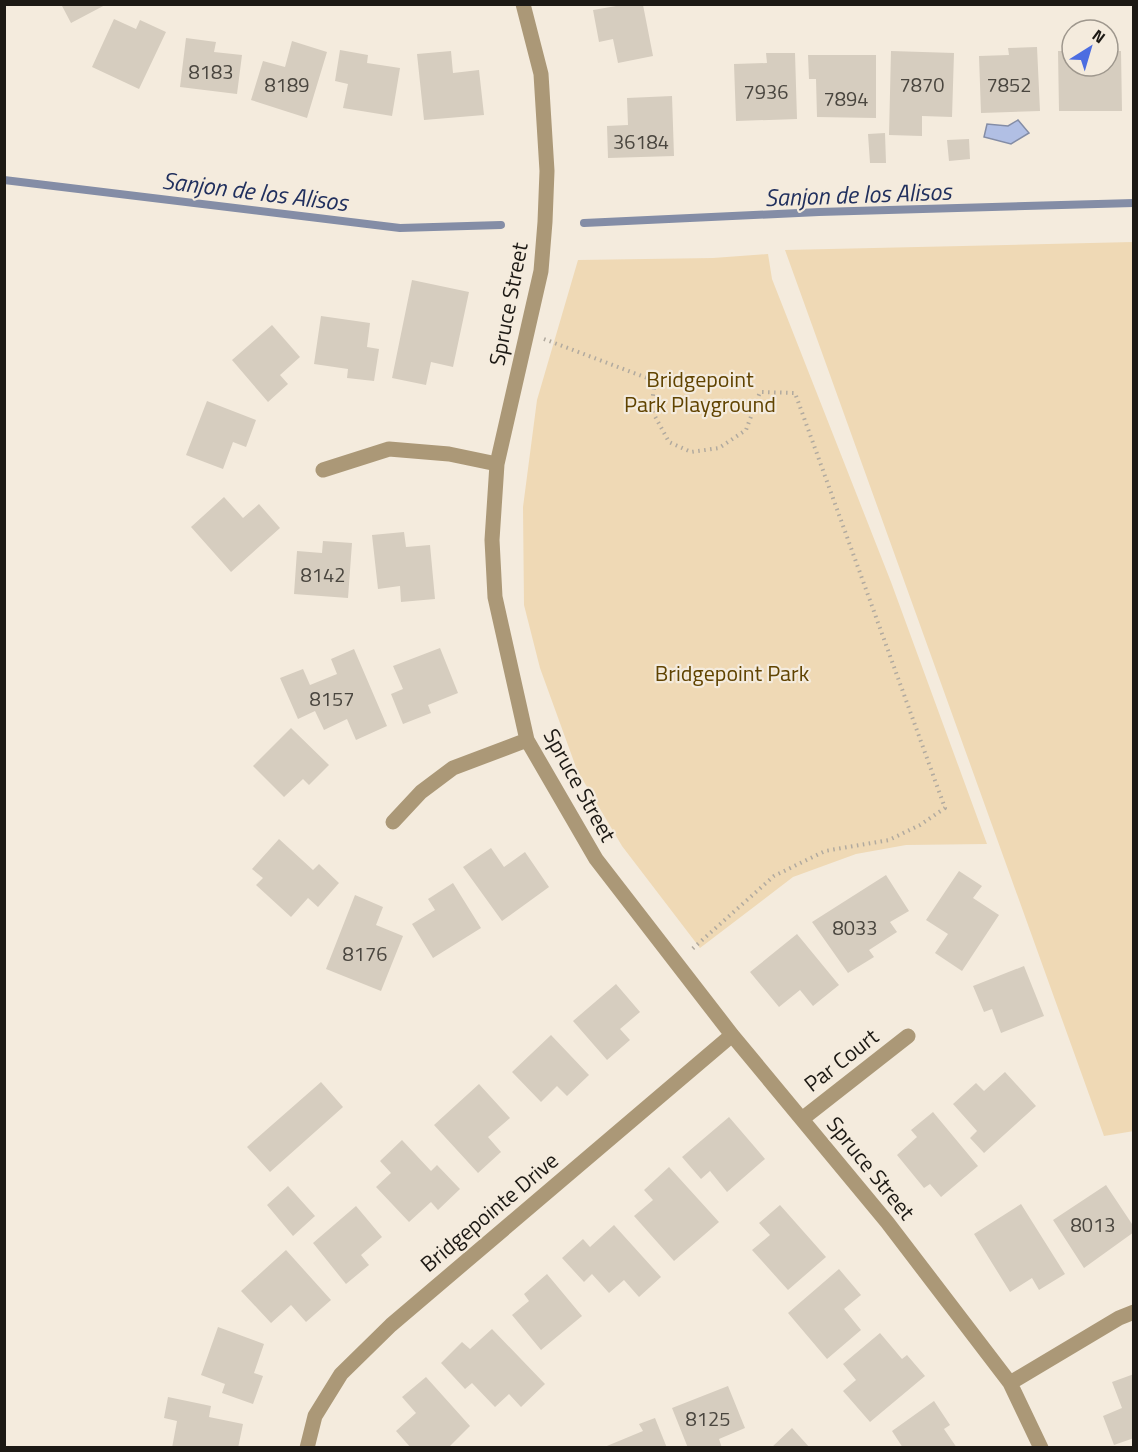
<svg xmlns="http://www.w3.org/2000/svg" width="1138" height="1452" font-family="'Titillium Web',sans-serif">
  <rect width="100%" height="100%" fill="#f4ebdd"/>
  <path fill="#efd9b5" d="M1133 242 1134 1131 1104 1136 785 250Z
    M768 254 772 279 891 582 987 844 906 845 856 854 793 877 700 948 622 846 577 770 540 668 524 605 523 507 537 400 578 260 713 258Z"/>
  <path fill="#b1bfe4" stroke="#848da6" stroke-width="1.5" d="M1018 120 1029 133 1011 144 984 137 987 124 1008 126Z"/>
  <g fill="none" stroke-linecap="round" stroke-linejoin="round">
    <path stroke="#848da6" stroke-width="8" d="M4 180 400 228 501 225
      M584 223 819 212 1134 203"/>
  </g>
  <path fill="#d6cdbf" d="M61 4H107L71 23Z
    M622 5H643L653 56 618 63 613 39 599 42 593 10Z
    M114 19 136 29 140 20 166 32 139 89 92 67Z
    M186 38 216 42 214 52 242 55 237 94 180 87Z
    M292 41 327 52 307 118 251 100 263 61 285 67Z
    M1037 47 1040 111 981 113 979 56 1009 55 1008 48Z
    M340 50 368 55 367 63 400 68 392 116 343 108 348 84 335 81Z
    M451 51 453 73 479 70 484 115 424 120 417 54Z
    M891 51 954 53 952 117 922 116V136L889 135Z
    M1058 51H1072V66H1108V51H1121L1122 111H1059Z
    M766 53H795L797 119 736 121 734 64 767 63Z
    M808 55H876V118L817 117 816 79H809Z
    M672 96 674 156 608 158 607 126 628 125 627 98Z
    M885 133 886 163H870L868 134Z
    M969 139 970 159 949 161 947 140Z
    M412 280 469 292 453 367 431 362 426 385 392 378Z
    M321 316 370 323 367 347 379 349 374 381 347 378 348 369 314 364Z
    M272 325 300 357 280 375 288 384 268 402 232 360Z
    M207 401 256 420 246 447 233 442 223 469 186 455Z
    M224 497 243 518 259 504 280 528 231 572 191 527Z
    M404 532 406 547 430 545 435 599 401 602 400 586 378 589 372 535Z
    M323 541 352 543 348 598 294 594 297 551 322 553Z
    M440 648 458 693 428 705 431 713 403 724 391 694 403 689 393 666Z
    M354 649 387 726 356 740 347 719 324 730 315 711 298 719 280 678 303 669 310 685 337 674 331 659Z
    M291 728 329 765 309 785 303 779 284 797 253 766Z
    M279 839 313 870 319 864 339 883 318 907 308 898 291 917 256 885 263 878 252 869Z
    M491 848 504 867 525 852 549 887 502 921 463 867Z
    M959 871 982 886 973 898 999 915 962 971 935 953 948 934 926 920Z
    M886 875 909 911 890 922 897 932 869 950 874 957 848 973 812 922Z
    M453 883 481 928 433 958 412 924 435 910 428 899Z
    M355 895 383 907 376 925 403 936 381 991 326 969Z
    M797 934 839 985 813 1006 800 990 779 1007 750 972Z
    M1024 966 1044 1016 1001 1033 992 1009 984 1012 973 986Z
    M616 984 640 1012 620 1029 630 1040 607 1060 573 1021Z
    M551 1035 589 1075 567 1096 557 1086 541 1102 512 1072Z
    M1005 1072 1036 1106 984 1153 970 1138 977 1131 953 1104 976 1083 984 1091Z
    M321 1082 343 1107 270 1172 247 1147Z
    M479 1084 510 1118 488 1137 501 1152 478 1173 434 1125Z
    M933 1112 978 1166 941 1197 930 1184 924 1188 897 1155 917 1137 911 1130Z
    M729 1117 765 1159 727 1192 710 1171 701 1179 682 1157Z
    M402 1140 431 1171 437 1165 460 1189 438 1210 431 1202 409 1222 376 1187 391 1173 380 1161Z
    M669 1167 719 1222 674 1261 634 1216 653 1200 644 1190Z
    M1106 1185 1134 1227V1232L1084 1268 1053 1220Z
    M288 1186 315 1216 293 1236 267 1205Z
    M1021 1204 1065 1274 1039 1290 1032 1278 1010 1292 974 1234Z
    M780 1205 826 1257 788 1290 752 1250 770 1235 759 1223Z
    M356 1206 382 1237 361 1255 369 1265 346 1284 313 1243Z
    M614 1225 661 1277 639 1297 624 1280 609 1293 592 1274 584 1282 562 1258 583 1239 590 1247Z
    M286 1250 331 1300 306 1322 291 1305 271 1323 241 1291Z
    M839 1269 861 1295 844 1309 861 1330 827 1359 788 1313Z
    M547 1274 582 1316 541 1350 512 1315 529 1301 524 1294Z
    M218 1327 264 1344 254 1373 263 1376 253 1404 222 1393 225 1384 201 1375Z
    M492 1329 545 1384 521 1407 509 1394 495 1407 472 1383 465 1389 441 1363 462 1342 470 1349Z
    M880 1333 902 1359 907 1355 925 1376 870 1422 843 1391 856 1380 843 1364Z
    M1134 1374V1438L1114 1445 1103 1416 1122 1408 1112 1382Z
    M426 1377 470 1426 448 1448H411L396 1431 416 1413 402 1397Z
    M728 1386 745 1428 719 1439 722 1448H688L672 1408Z
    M168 1397 211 1406 209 1417 243 1424 238 1448H172L177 1421 164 1418Z
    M934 1401 950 1425 944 1429 957 1448H903L892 1431Z
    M655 1418 667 1448H602L643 1431 639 1424Z
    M792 1428 810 1448H771Z"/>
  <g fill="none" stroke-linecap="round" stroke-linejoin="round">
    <path stroke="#b1aa9f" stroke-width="4" stroke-dasharray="1.5 4.5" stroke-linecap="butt" d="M544 339 655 381 651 409 669 442 691 452 719 448 746 430 760 392 795 393 945 808 920 825 889 840 825 851 774 876 691 950"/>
    <path stroke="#ab9877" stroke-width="15" d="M523 4 541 74 547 171 545 222 541 271 497 464 492 540 495 597 527 740 596 859 732 1035 887 1222 1010 1383 1041 1448
      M323 470 389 449 449 454 497 464
      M393 822 421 792 453 768 527 740
      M802 1119 908 1036
      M1010 1383 1119 1318 1134 1312
      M307 1448 315 1416 341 1374 391 1325 732 1035"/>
  </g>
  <g text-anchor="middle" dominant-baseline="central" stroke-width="4.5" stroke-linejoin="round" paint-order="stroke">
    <g font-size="20" fill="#4a463f">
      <text x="211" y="71">8183</text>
      <text x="287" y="84">8189</text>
      <text x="922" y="84">7870</text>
      <text x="1009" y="84">7852</text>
      <text x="766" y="91">7936</text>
      <text x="846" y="98">7894</text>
      <text x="641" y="141">36184</text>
      <text x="323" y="574">8142</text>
      <text x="332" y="698">8157</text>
      <text x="855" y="927">8033</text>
      <text x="365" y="953">8176</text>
      <text x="1093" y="1224">8013</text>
      <text x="708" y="1418">8125</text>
    </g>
    <g font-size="22" fill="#1c1914" stroke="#f4ebdd">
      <text transform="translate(508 304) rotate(-79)">Spruce Street</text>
      <text transform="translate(580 785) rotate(61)">Spruce Street</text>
      <text transform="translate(841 1060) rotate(-38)">Par Court</text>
      <text transform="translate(871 1168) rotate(51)">Spruce Street</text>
      <text transform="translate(489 1212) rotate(-40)">Bridgepointe Drive</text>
    </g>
    <g font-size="22" fill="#604300" stroke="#f4ebdd">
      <text x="700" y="379">Bridgepoint<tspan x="700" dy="25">Park Playground</tspan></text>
      <text x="732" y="673">Bridgepoint Park</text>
    </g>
    <g font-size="24" font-style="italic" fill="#21305e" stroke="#f4ebdd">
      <text transform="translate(255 191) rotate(7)">Sanjon de los Alisos</text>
      <text transform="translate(858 194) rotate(-2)">Sanjon de los Alisos</text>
    </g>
  </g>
  <rect width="1138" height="1452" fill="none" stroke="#1c1914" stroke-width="12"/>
  <g transform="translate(1090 48) rotate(37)"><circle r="28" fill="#f4ebdd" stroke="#9e978d" stroke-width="1.5"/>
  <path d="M0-4.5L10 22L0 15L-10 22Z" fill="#4c6de1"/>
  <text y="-9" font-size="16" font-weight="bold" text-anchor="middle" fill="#1c1914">N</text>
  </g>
</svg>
